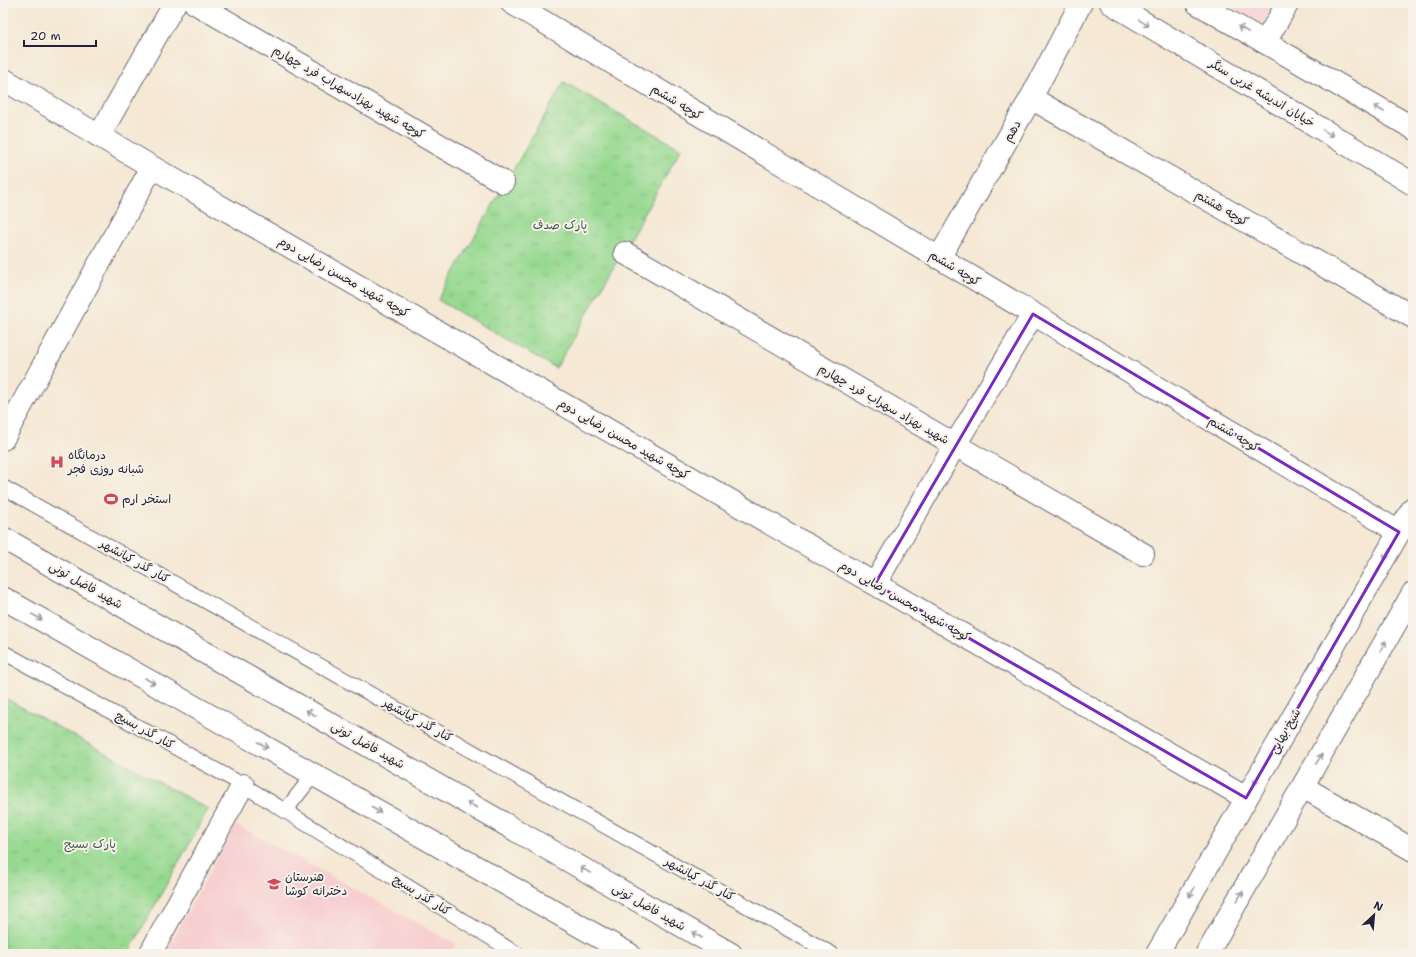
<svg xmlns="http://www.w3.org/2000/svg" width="1416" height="957" font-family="'Shantell Sans','Playpen Sans Arabic',sans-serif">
  <defs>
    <pattern id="grass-tufts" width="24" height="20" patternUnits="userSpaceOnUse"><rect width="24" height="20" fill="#97d991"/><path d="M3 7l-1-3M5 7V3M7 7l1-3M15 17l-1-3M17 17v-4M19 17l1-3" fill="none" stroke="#82ba7e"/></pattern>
  </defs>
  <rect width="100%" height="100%" fill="#f7f3e8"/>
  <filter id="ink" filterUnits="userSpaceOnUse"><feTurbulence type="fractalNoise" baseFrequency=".025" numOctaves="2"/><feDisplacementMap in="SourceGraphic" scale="8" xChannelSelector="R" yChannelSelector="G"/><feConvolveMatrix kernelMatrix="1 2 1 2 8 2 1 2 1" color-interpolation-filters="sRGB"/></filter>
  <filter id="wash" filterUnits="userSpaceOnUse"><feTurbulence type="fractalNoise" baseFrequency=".012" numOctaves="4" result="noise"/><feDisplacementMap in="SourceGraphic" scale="16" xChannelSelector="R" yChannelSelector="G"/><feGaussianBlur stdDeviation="0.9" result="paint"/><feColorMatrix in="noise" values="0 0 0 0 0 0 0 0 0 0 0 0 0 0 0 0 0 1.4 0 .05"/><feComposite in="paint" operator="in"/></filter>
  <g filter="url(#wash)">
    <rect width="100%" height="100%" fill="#f5e8d4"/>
    <path fill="#f7cfd0" d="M1223 3H1275L1262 26Z
      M235 824 456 944 451 954H165Z"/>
    <path fill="url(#grass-tufts)" stroke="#5c7e66" d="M564 82 681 149 556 368 438 300Z
      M3 697 208 809 128 954H3Z"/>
  </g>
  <g filter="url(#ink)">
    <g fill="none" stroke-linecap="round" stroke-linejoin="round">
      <defs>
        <path id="lane" d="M3 487 832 954
          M3 652 243 785 517 954
          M285 811 314 774"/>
        <path id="street" d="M195 3 503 182
          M512 3 1399 532
          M1265 42 1288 3
          M3 79 152 167 1246 798
          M1031 98 1413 317
          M99 136 175 3
          M625 253 1143 554
          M939 258 1031 98 1081 3
          M3 439 152 167
          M875 584 955 445 1033 314
          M1303 787 1413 850
          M150 954 243 785"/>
        <path id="secondary" d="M1111 3 1413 184
          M1197 3 1413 128
          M3 538 315 715 731 954
          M3 598 629 954
          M1157 954 1413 508
          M1207 954 1413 593"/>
      </defs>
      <use href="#lane" stroke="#6c6771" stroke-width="16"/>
      <use href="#street" stroke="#6c6771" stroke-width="24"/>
      <use href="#secondary" stroke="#6c6771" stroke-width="24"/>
      <use href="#lane" stroke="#fff" stroke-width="14"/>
      <use href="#street" stroke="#fff" stroke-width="22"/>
      <use href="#secondary" stroke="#fff" stroke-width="22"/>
    </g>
    <defs><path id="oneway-shaft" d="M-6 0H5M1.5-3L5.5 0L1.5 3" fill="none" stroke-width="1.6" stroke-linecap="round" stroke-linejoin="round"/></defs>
    <g stroke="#9c9ca7">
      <use href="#oneway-shaft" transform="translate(1144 23) rotate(31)"/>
      <use href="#oneway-shaft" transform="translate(1243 29) rotate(-150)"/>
      <use href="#oneway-shaft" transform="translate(1379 109) rotate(-150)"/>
      <use href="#oneway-shaft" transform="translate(1328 133) rotate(31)"/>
      <use href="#oneway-shaft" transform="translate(1387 554) rotate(120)"/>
      <use href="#oneway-shaft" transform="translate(37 617) rotate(30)"/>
      <use href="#oneway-shaft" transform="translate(1383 646) rotate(-60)"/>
      <use href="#oneway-shaft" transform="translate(1322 666) rotate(120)"/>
      <use href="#oneway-shaft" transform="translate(150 681) rotate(30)"/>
      <use href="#oneway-shaft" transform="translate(311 713) rotate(-150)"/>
      <use href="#oneway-shaft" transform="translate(263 745) rotate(30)"/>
      <use href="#oneway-shaft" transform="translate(1319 759) rotate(-60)"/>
      <use href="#oneway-shaft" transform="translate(1257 779) rotate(120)"/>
      <use href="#oneway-shaft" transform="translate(472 805) rotate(-150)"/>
      <use href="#oneway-shaft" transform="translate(376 810) rotate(30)"/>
      <use href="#oneway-shaft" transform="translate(585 870) rotate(-150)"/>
      <use href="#oneway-shaft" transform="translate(1192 892) rotate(120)"/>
      <use href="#oneway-shaft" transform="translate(1240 896) rotate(-60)"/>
      <use href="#oneway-shaft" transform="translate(697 935) rotate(-150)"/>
    </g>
  </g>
  <path fill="none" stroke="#7b2cbf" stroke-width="3" stroke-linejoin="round" d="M1033 314 1399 532 1246 798 875 584Z"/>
  <defs>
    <symbol id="hospital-bare" viewBox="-9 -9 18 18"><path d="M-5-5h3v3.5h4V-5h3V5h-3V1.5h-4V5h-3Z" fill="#d1495b" stroke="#f7f3e8" stroke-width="2.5" paint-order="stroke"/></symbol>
    <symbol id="stadium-bare" viewBox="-9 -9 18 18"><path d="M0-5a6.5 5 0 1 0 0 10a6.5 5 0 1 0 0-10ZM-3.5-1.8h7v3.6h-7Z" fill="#d1495b" stroke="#f7f3e8" stroke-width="2.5" paint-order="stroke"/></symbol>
    <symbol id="university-bare" viewBox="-9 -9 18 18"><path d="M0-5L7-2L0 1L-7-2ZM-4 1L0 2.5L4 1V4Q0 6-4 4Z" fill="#d1495b" stroke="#f7f3e8" stroke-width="2.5" paint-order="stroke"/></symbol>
  </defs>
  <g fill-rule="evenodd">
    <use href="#hospital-bare" x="47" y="452" width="20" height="20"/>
    <use href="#stadium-bare" x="101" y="489" width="20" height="20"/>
    <use href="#university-bare" x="264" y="874" width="20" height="20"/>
  </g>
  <g text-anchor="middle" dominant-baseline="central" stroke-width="4" stroke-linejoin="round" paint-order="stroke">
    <g font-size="12" fill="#22223b" stroke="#f7f3e8">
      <text transform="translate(349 92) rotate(30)">کوچه شهید بهزادسهراب فرد چهارم</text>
      <text transform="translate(1262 93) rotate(31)">خیابان اندیشه غربی سنگر</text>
      <text transform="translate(677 102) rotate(31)">کوچه ششم</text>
      <text transform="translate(1012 131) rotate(-60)">دهم</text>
      <text transform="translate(1222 208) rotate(30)">کوچه هشتم</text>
      <text transform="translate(955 268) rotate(31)">کوچه ششم</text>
      <text transform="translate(344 277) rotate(30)">کوچه شهید محسن رضایی دوم</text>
      <text transform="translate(884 404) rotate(30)">شهید بهزاد سهراب فرد چهارم</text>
      <text transform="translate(1234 434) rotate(31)">کوچه ششم</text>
      <text transform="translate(624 439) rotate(30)">کوچه شهید محسن رضایی دوم</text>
      <text transform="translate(135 561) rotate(29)">کنار گذر کیانشهر</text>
      <text transform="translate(86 585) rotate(30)">شهید فاضل تونی</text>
      <text transform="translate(905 601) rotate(30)">کوچه شهید محسن رضایی دوم</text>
      <text transform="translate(418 720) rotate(29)">کنار گذر کیانشهر</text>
      <text transform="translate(145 730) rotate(29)">کنار گذر بسیج</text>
      <text transform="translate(1285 731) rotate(-60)">شیخ بهایی</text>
      <text transform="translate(368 745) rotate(30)">شهید فاضل تونی</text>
      <text transform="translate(700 879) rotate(29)">کنار گذر کیانشهر</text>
      <text transform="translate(422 895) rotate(32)">کنار گذر بسیج</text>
      <text transform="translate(649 907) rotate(30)">شهید فاضل تونی</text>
    </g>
    <g font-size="12" fill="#455955" stroke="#f7f3e8">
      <text x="560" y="225">پارک صدف</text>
      <text x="90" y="844">پارک بسیج</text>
    </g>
    <g font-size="12" fill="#22223b" stroke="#f7f3e8" text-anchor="start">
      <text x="68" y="455">درمانگاه<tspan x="68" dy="14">شبانه روزی فجر</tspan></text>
      <text x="122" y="499">استخر ارم</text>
      <text x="285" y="877">هنرستان<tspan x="285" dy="14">دخترانه کوشا</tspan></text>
    </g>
  </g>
  <rect width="1416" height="957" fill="none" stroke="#f7f3e8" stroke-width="16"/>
  <g transform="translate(1374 915) rotate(26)" stroke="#f7f3e8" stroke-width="3" paint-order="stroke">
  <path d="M0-3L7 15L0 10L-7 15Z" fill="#22223b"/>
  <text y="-6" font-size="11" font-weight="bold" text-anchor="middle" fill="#22223b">N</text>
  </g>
  <path d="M24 40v6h72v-6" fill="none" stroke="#22223b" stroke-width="2"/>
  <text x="30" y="40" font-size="12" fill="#22223b" stroke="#f7f3e8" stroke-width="3" paint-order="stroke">20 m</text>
</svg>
